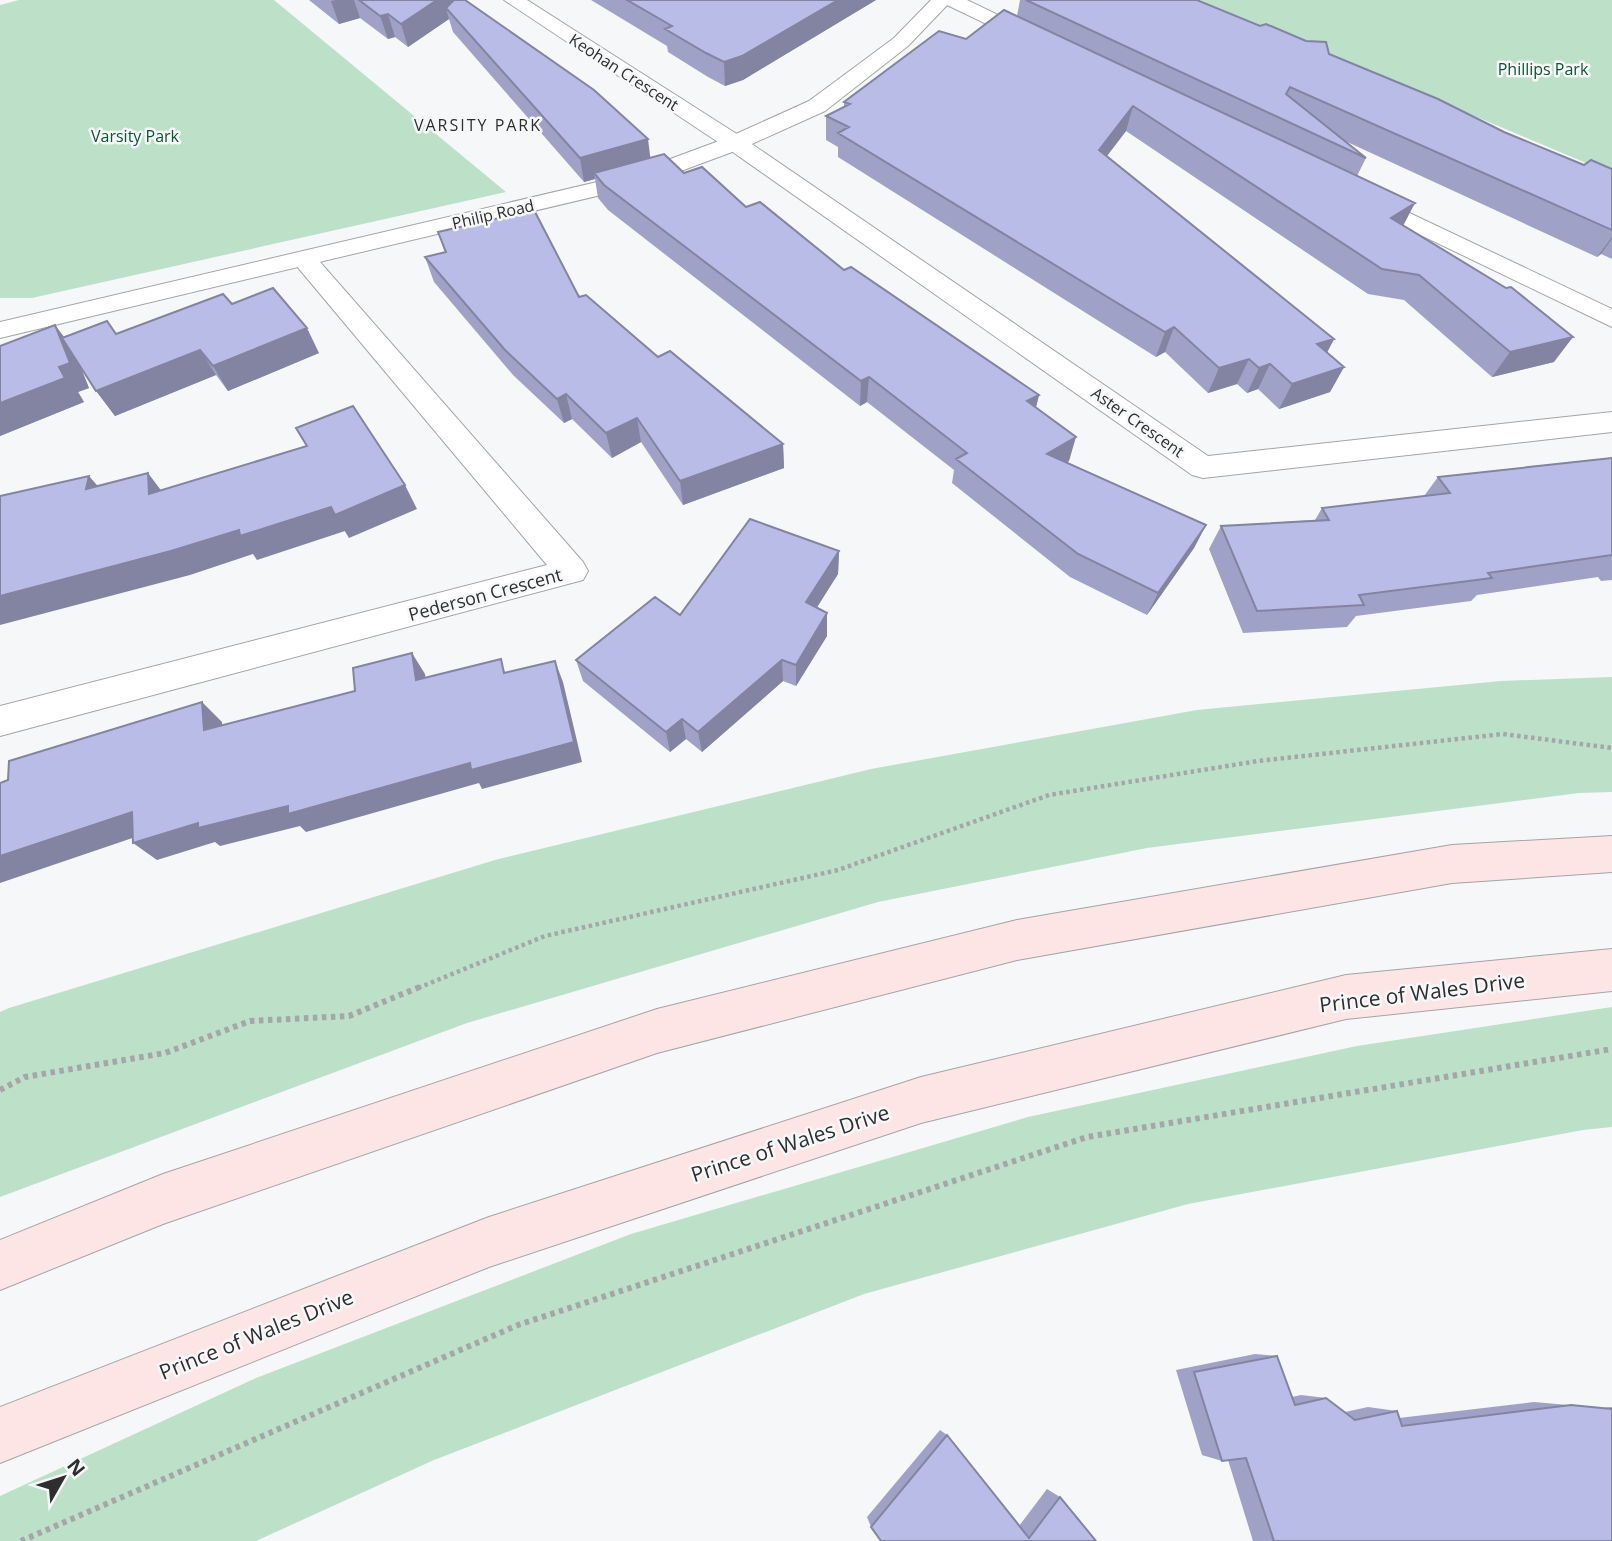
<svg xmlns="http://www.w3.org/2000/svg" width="1612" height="1541" font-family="'Open Sans',sans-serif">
  <rect width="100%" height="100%" fill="#f6f7f9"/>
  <path fill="#bde0c8" d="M19 0H274L506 192 32 298H0V5Z
    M1200 0H1612V174Z
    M1612 677V792L1579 793 1147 848 878 902 467 1023 0 1197V1012L9 1008 495 860 871 769 1197 710 1501 681Z
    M1612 1007V1127L1583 1130 1188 1204 864 1294 434 1460 256 1541H0V1496L256 1378 631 1234 1028 1117 1357 1046Z"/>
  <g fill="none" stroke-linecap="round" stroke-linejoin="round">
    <defs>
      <path id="minor" d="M504 0H527L743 138 1208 456 1612 412V432L1203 478 1192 475 727 148Z
        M942 0H967L1046 38 1049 42 1046 46H1032L945 4Z
        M1361 190 1612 309V327L1352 202 1349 197 1352 192Z
        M304 251 313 254 583 562 588 571 583 580 0 736V706L547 565 295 264 291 259 295 254Z"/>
      <path id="tertiary" d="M931 0H952L908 46 825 111 743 148 643 185 0 338V322L627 175 727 138 809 101 894 38Z"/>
      <path id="secondary" d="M1612 836V872L1452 883 1017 960 657 1053 163 1224 0 1290V1240L163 1174 657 1009 1017 920 1452 845Z
        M1612 949V991L1346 1019 921 1123 489 1267 0 1463V1407L489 1217 921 1077 1346 975Z"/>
    </defs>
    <use href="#minor" stroke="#a4a4a6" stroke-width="2"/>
    <use href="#tertiary" stroke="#a4a4a6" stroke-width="2"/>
    <use href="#secondary" stroke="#a4a4a6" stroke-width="2"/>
    <path stroke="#a5a6a7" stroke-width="4.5" stroke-dasharray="3.5 3.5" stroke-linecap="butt" d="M418 988 545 936 838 870 1049 795 1258 761 1503 734 1612 748"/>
    <path stroke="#a5a6a7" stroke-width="6" stroke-dasharray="4.5 4.5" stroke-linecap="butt" d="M0 1090 25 1077 165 1053 250 1021 349 1016 422 986
      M21 1541 518 1325 1087 1137 1612 1049"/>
    <use href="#minor" fill="#fff" fill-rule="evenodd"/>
    <use href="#tertiary" fill="#fff" fill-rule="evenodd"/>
    <use href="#secondary" fill="#fde5e6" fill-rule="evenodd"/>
  </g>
  <path fill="#9fa2c6" d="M309 0H453L650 158 684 173 746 207 1039 395 1036 407 1069 461 1067 462 1206 525 1194 548 1147 615 1070 577 952 483 954 470 867 402 860 406 608 210 598 198 595 179 584 182 453 32 449 19 408 47 395 37 388 39 360 18 339 24Z
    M591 0H876L743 80 725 86 708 77 668 52 667 46Z
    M1020 0H1197L1260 26 1329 54 1504 132 1584 165 1612 169V259L1601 254 1597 257 1345 141 1366 158 1357 176 1404 225 1554 362 1492 377 1404 300 1368 294 1126 131 1107 156 1334 339 1327 353 1344 367 1330 392 1279 409 1258 389 1247 393 1237 384 1208 393 1165 352 1156 357 838 157V147L826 140V116L844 107V102L966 39 1017 16Z
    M438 232 579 297 658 357 783 444 784 468 683 505 641 442 612 458 572 419 564 423 513 375 434 282 425 257 445 253Z
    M232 304 319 353 228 391 216 375 115 416 80 367 89 388 78 392 84 402 0 436V346L116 334Z
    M1612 458V580L1601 581 1598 577 1477 595 1471 601 1356 616 1347 627 1243 633 1209 549 1221 526 1315 520 1322 508 1424 496 1438 477Z
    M839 551 838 574 816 608 827 636 796 686 783 681 702 752 686 739 670 752 583 681 576 660 680 615Z
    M1255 1354 1277 1356 1292 1397 1301 1395 1326 1398 1345 1412 1368 1407 1397 1411 1399 1418 1534 1402 1602 1408 1612 1407V1541H1253L1228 1460 1222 1461 1202 1455 1176 1370Z
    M940 1430 947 1435 1019 1526 1047 1489 1060 1497 1096 1541H881L871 1527 867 1517Z"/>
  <path fill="#8284a1" d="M336 0H354L360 18 339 24 331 1Z
    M437 0H453L457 14 446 8 449 19 408 47 401 24Z
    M838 0H876L743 80 725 86 724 62Z
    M388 14 395 37 388 39 380 16Z
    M1133 106 1126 131 1093 174 1099 150Z
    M648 139 651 163 594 173 595 179 584 182 580 158Z
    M1415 203 1402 228 1391 218Z
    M1612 237V239L1601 254 1597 257Z
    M55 325 74 350 89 388 78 392 84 402 0 436V403L59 367Z
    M1174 327 1165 352 1156 357 1165 332Z
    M307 328 319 353 228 391 213 366Z
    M1573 337 1554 362 1492 377 1510 352Z
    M1334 339 1321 363 1317 344Z
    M200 350 216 375 115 416 96 391Z
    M1249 359 1237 384 1208 393 1219 368Z
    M1270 364 1258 389 1247 393 1259 368Z
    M1344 367 1330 392 1279 409 1292 384Z
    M869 377 867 402 860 406 861 381Z
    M566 394 572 419 564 423 557 399Z
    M1039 395 1033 419 1027 401Z
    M637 418 641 442 612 458 606 433Z
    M1076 437 1069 461 1041 478 1047 454Z
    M783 444 784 468 683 505 680 481Z
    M148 473 166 497 149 494Z
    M89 476 110 500 86 489Z
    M405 485 417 509 349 538 335 515Z
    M331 507 345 531 257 560 253 554 190 575 0 625V596L239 530Z
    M1206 525 1194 548 1147 615 1158 593Z
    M839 551 838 574 806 625V602Z
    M827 613V636L796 686V665Z
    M412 653 425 674 429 701 416 680Z
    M782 660 783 681 702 752 698 732Z
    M555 661 563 682 582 762 482 789 479 783 306 832 300 826 220 846 215 842 157 860 133 843Z
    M202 702 222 722 224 750 204 730Z
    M682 719 686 739 670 752 666 732Z
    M132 812 156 830 0 883V856Z"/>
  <path fill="#b9bce6" stroke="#8284a1" stroke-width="2" d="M359 0H437L401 24 388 14 380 16Z
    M454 0H465L594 90 648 139 580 158 446 8Z
    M627 0H838L742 56 724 62 706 53 665 29 672 26Z
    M1026 0H1197L1260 26 1266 24 1306 41 1326 42 1329 54 1438 99 1504 132 1584 165 1591 160 1612 169V230L1290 87 1286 94 1366 158Z
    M1004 10 1415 203 1391 218 1506 288 1511 287 1573 337 1510 352 1419 275 1382 269 1133 106 1099 150 1334 339 1317 344 1344 367 1292 384 1270 364 1259 368 1249 359 1219 368 1174 327 1165 332 838 133 849 127 826 116 850 104 844 102 939 31 966 39Z
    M664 154 684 173 702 167 746 207 760 202 844 270 851 267 1039 395 1027 401 1076 437 1047 454 1206 525 1158 593 1078 554 956 459 967 453 869 377 861 381 604 185 594 173Z
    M534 210 579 297 586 295 658 357 670 351 783 444 680 481 637 418 606 433 566 394 557 399 505 350 425 257 446 252 438 232Z
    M273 288 307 328 213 366 200 350 96 391 62 338 107 321 116 334 223 294 232 304Z
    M55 325 70 363 59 367 65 378 0 403V346Z
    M353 406 405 485 335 515 331 507 240 536 239 530 171 551 0 596V496L89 476 86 489 148 473 149 494 307 446 296 428Z
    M1612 458V555L1488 573 1492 578 1359 595 1364 605 1257 611 1221 526 1329 520 1322 508 1450 493 1438 477Z
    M750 519 839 551 806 602 827 613 796 665 782 660 698 732 682 719 666 732 576 660 655 597 680 615Z
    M412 653 416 680 501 659 504 673 555 661 574 742 471 770 470 763 288 814V806L198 828V823L133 843 132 812 0 856V783L8 780 9 761 202 702 204 730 355 691 353 668Z
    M1277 1356 1295 1405 1326 1398 1355 1420 1397 1411 1402 1426 1571 1405 1612 1409V1541H1274L1246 1458 1222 1461 1194 1372Z
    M947 1435 1029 1538 1060 1497 1096 1541H881L871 1527Z"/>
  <g text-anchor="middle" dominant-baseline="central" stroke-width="5" stroke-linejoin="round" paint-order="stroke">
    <g font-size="16" fill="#0e5532" stroke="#f6f7f9">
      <text x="1543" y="69">Phillips Park</text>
      <text x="135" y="136">Varsity Park</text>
    </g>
    <g font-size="16" fill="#2e2e2f" stroke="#f6f7f9">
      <text transform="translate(624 72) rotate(33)">Keohan Crescent</text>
      <text transform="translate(493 214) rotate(-13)">Philip Road</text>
      <text transform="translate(1138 422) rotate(35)">Aster Crescent</text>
    </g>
    <g font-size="16" letter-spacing="2" fill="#2e2e2f" stroke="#f6f7f9">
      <text x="478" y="125">VARSITY PARK</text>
    </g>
    <g font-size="18" fill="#2e2e2f" stroke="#f6f7f9">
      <text transform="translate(485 594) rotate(-15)">Pederson Crescent</text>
    </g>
    <g font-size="21" fill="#2e2e2f" stroke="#f6f7f9">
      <text transform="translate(1422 992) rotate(-7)">Prince of Wales Drive</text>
      <text transform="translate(790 1143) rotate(-18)">Prince of Wales Drive</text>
      <text transform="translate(256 1334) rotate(-22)">Prince of Wales Drive</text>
    </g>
  </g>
  <g transform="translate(63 1478) rotate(51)" stroke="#f6f7f9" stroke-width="5" paint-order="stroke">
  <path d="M0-5L12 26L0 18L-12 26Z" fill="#2e2e2f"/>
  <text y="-10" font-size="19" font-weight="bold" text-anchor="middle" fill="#2e2e2f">N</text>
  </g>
</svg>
